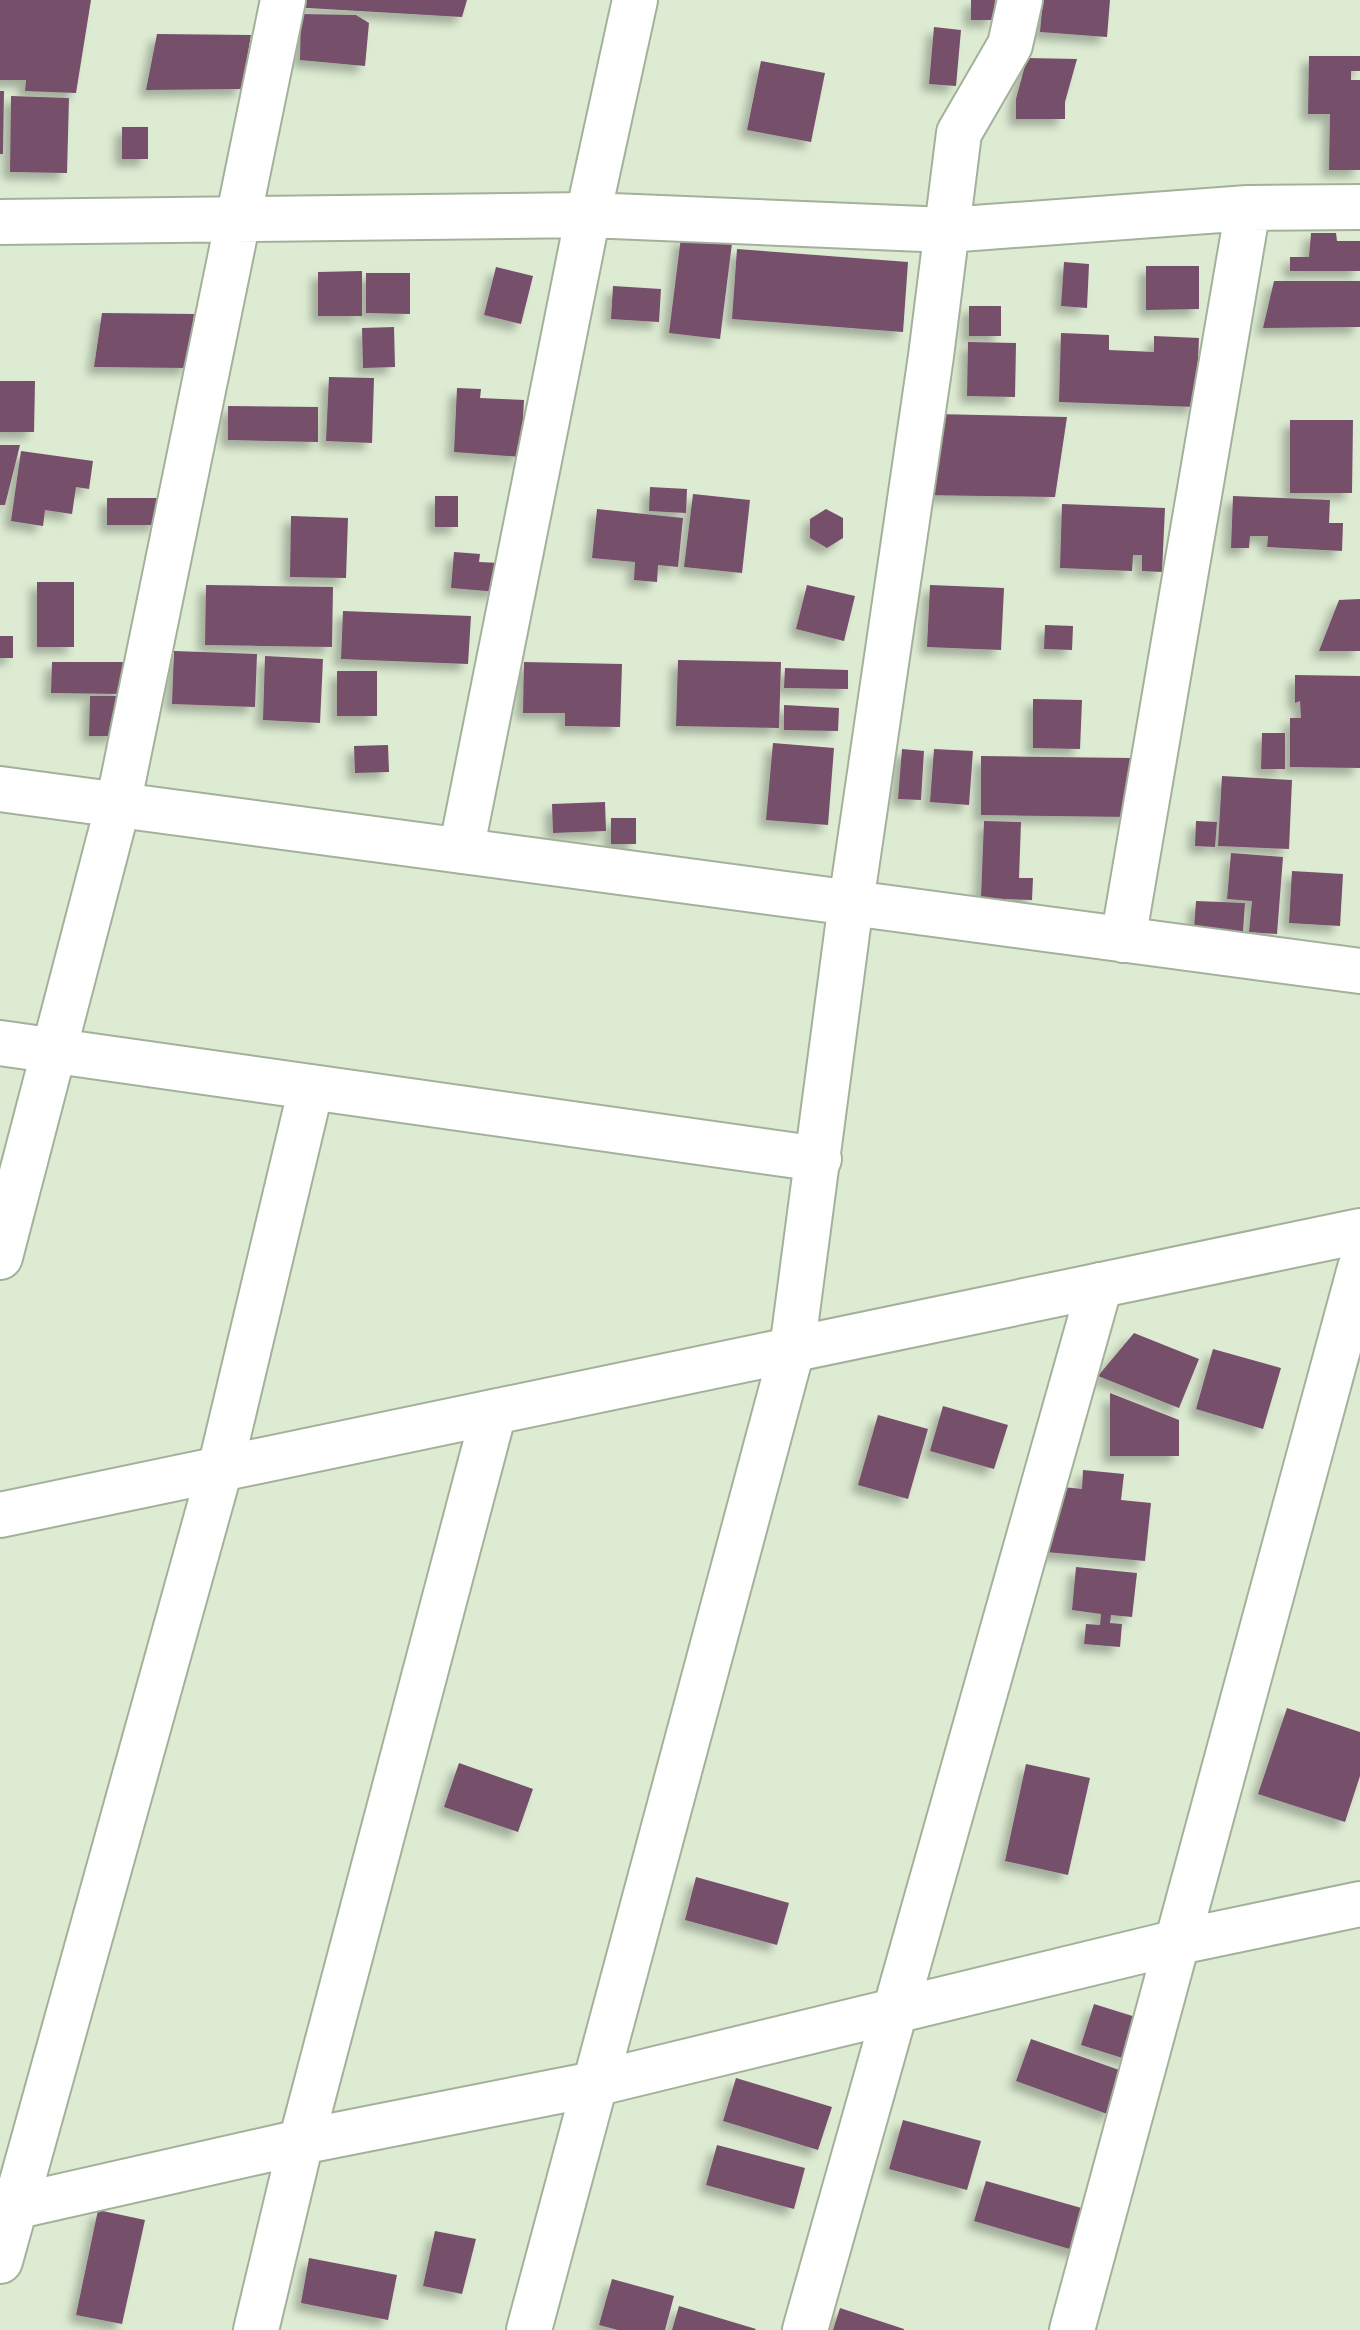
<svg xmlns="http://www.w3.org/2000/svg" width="1360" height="2330" font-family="Karla,sans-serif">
  <defs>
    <filter id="shadow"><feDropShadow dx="-7" dy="7" stdDeviation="4" flood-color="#0004"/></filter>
  </defs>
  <rect width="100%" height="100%" fill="#ddebd2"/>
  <path fill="#764f6a" filter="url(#shadow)" d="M0 0H91L76 93 25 91 26 80H0Z
    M293 0H467L462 17 291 7Z
    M971 0H995L994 20H971Z
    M1043 0H1110L1107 37 1040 32Z
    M301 14 356 15 369 23 365 66 300 60Z
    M934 27 961 30 956 86 929 84Z
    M157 34 251 35 242 89 146 90Z
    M1309 56H1360V71H1351V80H1360V170H1329L1330 114H1308Z
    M1027 58 1077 59 1065 102V119H1016V99Z
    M761 61 825 73 811 142 747 130Z
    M0 91H4L3 154H0Z
    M11 96 69 98 67 173 10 172Z
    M122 127H148V159H122Z
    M1311 233H1336L1337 241H1360V271H1290V257H1309Z
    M681 237 732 243 720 339 669 333Z
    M737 249 908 262 903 332 732 319Z
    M1064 262 1089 264 1087 308 1061 306Z
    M1146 266H1199V309L1146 310Z
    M496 267 533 276 521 324 484 315Z
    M362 271V316H318V272Z
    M366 273H410V314L366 313Z
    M1274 281H1360V327L1263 328Z
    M613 286 661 289 659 322 611 319Z
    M969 306H1001V336H969Z
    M102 313 194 314 188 368 94 367Z
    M394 327 395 367 363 368 362 328Z
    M1061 333 1109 335V350L1154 352V336L1199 338 1196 407 1059 402Z
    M968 342 1016 343 1015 397 967 396Z
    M329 377 374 378 372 443 326 441Z
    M0 381H35L34 432H0Z
    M457 388 481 389 480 398 524 400 521 457 454 452Z
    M228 406 318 407V442L228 440Z
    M934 414 1067 417 1055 497 918 495Z
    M1290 420H1353L1352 493H1290Z
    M0 445H20L5 505H0Z
    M21 451 93 461 89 489 76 487 72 514 45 510 43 526 11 521Z
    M650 487 687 489 686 513 649 511Z
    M693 494 750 500 742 573 684 567Z
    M435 496H458V527H435Z
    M1233 496 1330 500 1329 523H1343L1342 551 1267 547 1268 536H1250L1249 548H1231Z
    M107 498H158V525H107Z
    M1062 504 1165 508 1162 572 1142 571V555H1133L1132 571 1060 568Z
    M597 509 683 518 678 567 658 565 657 582 634 580 635 562 592 558Z
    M826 509 843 518V538L827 548 810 538V519Z
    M291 516 348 518 346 578 290 577Z
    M454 552 480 554 479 562 499 563 498 592 451 588Z
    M37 582H74V647H37Z
    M206 585 333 587 332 647 205 645Z
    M807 585 855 596 844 641 796 629Z
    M930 585 1004 588 1001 650 927 647Z
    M1360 599V651H1319L1339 600Z
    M343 611 471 616 468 664 341 659Z
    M1045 625 1073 626 1072 650 1044 649Z
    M0 636H13V658H0Z
    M174 651 257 654 255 707 172 704Z
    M265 656 323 659 320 723 263 720Z
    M678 660 781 662 779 728 676 726Z
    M52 662H124V694L51 693Z
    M524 662 622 664 620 727 565 726V713H523Z
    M785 668 848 670V689L784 688Z
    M337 671H377V716H337Z
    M1295 675 1360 676V768L1290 767V718H1301L1300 701 1295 703Z
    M90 696H117V736H89Z
    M1033 699 1082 700 1080 749 1033 748Z
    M784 705 839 708 838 731 784 730Z
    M1262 733H1285V769H1261Z
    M773 743 834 748 828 825 766 820Z
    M388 745 389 772 355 773 354 746Z
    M902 749 924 751 921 800 898 799Z
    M934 749 973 751 969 805 930 802Z
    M981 756 1131 758 1130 817 981 815Z
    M1222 776 1292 780 1289 849 1218 846Z
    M605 802 606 831 553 833 552 804Z
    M611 818H636V844H611Z
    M984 821 1021 822 1019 878H1033L1032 900 981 898Z
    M1196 821 1217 822 1215 847 1195 846Z
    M1231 853 1283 857 1277 934 1249 932 1252 901 1227 899Z
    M1292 871 1343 874 1340 926 1289 923Z
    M1196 901 1245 903 1243 932 1194 929Z
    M1134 1333 1199 1359 1179 1408 1098 1376Z
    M1213 1349 1281 1368 1263 1429 1196 1409Z
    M1110 1393 1179 1420V1456H1110Z
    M943 1406 1008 1425 994 1469 930 1451Z
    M878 1415 928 1429 908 1499 858 1485Z
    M1083 1470 1124 1474 1121 1500 1151 1503 1145 1561 1046 1552 1053 1486 1082 1489Z
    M1076 1567 1137 1573 1132 1617 1111 1615 1110 1623 1122 1624 1120 1647 1084 1644 1086 1624 1100 1625 1101 1614 1072 1610Z
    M1287 1708 1360 1732V1776L1345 1822 1258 1794Z
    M459 1763 533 1789 518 1832 444 1807Z
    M1026 1764 1090 1778 1068 1875 1005 1861Z
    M696 1877 789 1903 777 1945 685 1920Z
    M1094 2004 1142 2019 1129 2060 1081 2045Z
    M1031 2039 1125 2072 1110 2115 1016 2081Z
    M736 2078 832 2107 818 2150 723 2121Z
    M903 2120 981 2141 967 2190 889 2169Z
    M717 2145 805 2168 794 2209 706 2185Z
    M986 2181 1092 2211 1080 2252 974 2221Z
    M98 2210 145 2220 122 2324 76 2315Z
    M435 2231 476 2239 462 2294 423 2286Z
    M309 2258 397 2275 388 2320 301 2303Z
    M612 2279 674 2296 665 2330H618L599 2325Z
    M679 2306 756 2329 755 2330H672Z
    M840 2308 904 2329V2330H833Z"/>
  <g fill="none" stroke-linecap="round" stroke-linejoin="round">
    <defs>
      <path id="street" d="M0 222 588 215 947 230 1248 208 1360 207
        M0 789 1360 971
        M461 851 588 215 635 0
        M1123 940 1248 208
        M0 1043 819 1159
        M0 1257 118 805 283 0
        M0 2210 301 2142 594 2084 1174 1943 1360 1904
        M0 2261 220 1469 311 1088
        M256 2330 301 2142 494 1412
        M529 2330 792 1350 851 903 931 356 959 133 1010 45 1020 0
        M805 2330 1100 1285
        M1072 2330 1360 1268"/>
      <path id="secondary" d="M0 1515 1360 1231"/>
    </defs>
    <use href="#street" stroke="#a4b19a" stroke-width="48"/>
    <use href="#secondary" stroke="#a4b19a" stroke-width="48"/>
    <use href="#street" stroke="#fff" stroke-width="44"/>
    <use href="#secondary" stroke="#fff" stroke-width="44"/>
  </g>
</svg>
